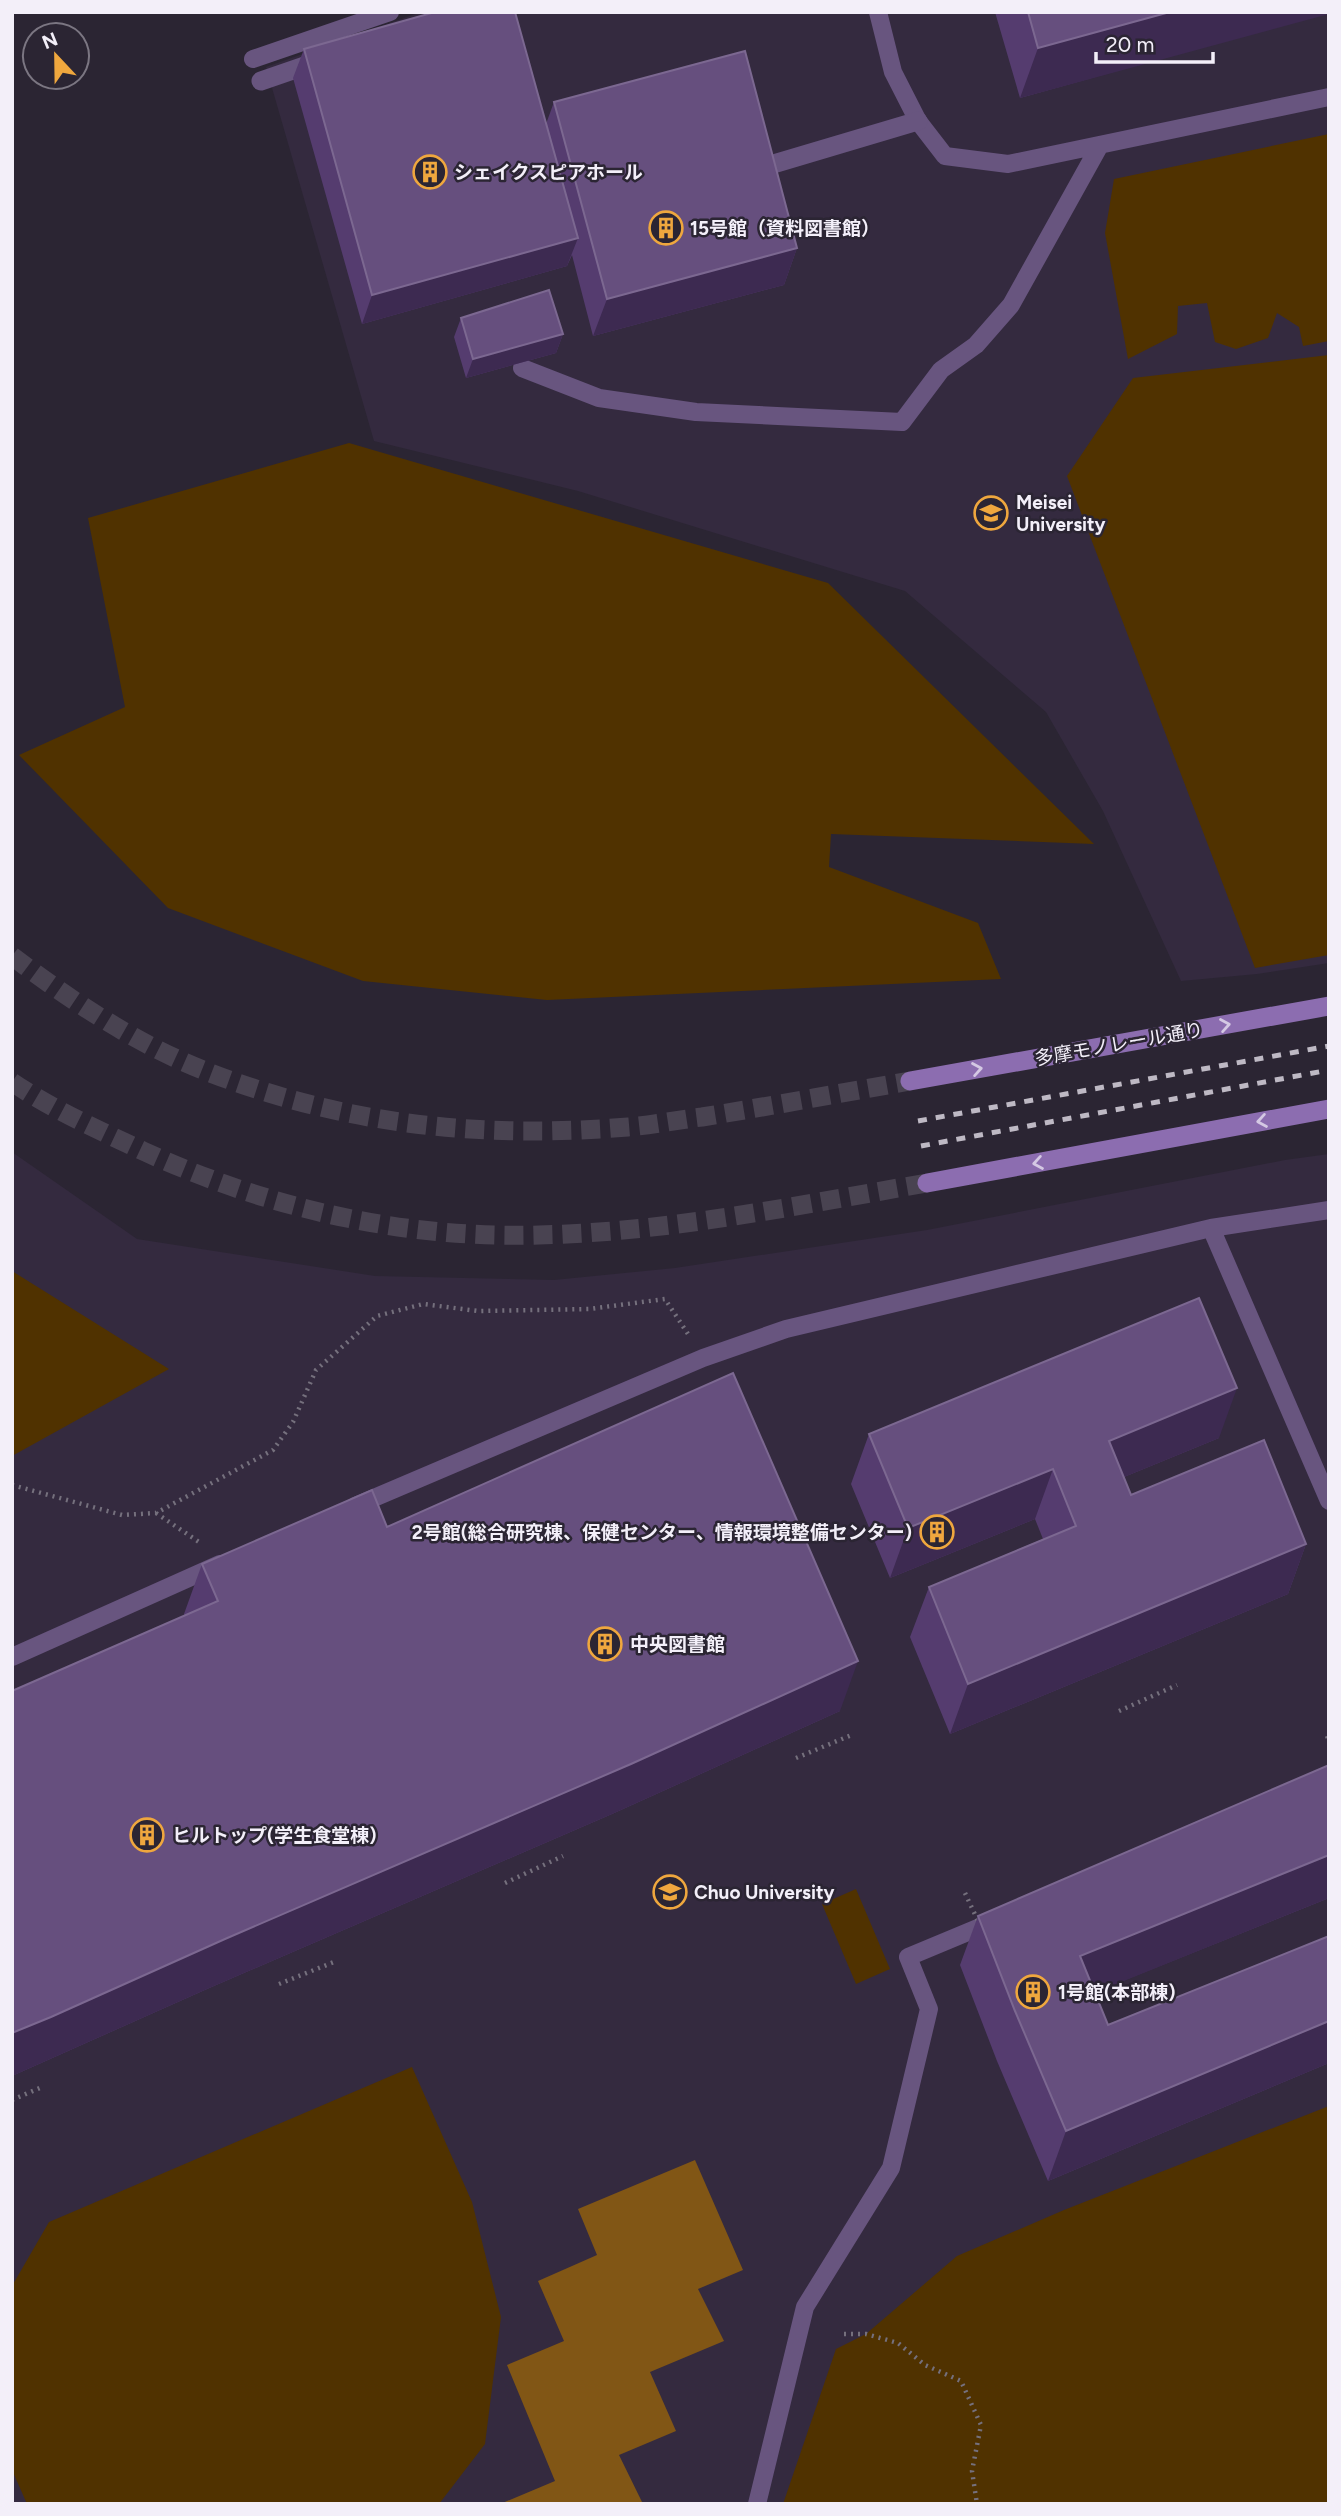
<svg xmlns="http://www.w3.org/2000/svg" width="1341" height="2516" font-family="Figtree,'Noto Sans JP',sans-serif">
  <rect width="100%" height="100%" fill="#2b2533"/>
  <path fill="#342a3f" d="M421 12H1329V963L1257 974 1181 981 1103 811 1046 712 905 591 578 491 374 441 266 67Z
    M12 1152 137 1239 375 1276 554 1280 675 1268 927 1230 1285 1160 1329 1154V2504H12Z"/>
  <path fill="#503200" d="M1329 134V341L1303 346 1299 327 1277 313 1268 338 1236 349 1215 342 1207 303 1178 306 1177 334 1128 359 1105 233 1114 179Z
    M1329 355V955L1255 968 1067 476 1133 378Z
    M349 443 828 583 1094 844 831 834 829 867 978 923 1001 979 547 1000 363 981 168 908 19 755 125 707 88 518Z
    M12 1271 169 1369 12 1456Z
    M856 1889 890 1969 856 1984 822 1904Z
    M412 2067 472 2202 501 2317 485 2444 439 2504H27L12 2470V2286L49 2222Z
    M1329 2106V2504H783L836 2349 866 2334 957 2256 1064 2210Z"/>
  <path fill="#815615" d="M695 2160 743 2270 698 2289 724 2341 650 2372 676 2431 619 2455 643 2504H500L555 2481 507 2365 564 2341 538 2281 597 2255 578 2209Z"/>
  <g fill="none" stroke-linecap="round" stroke-linejoin="round">
    <path stroke="#494351" stroke-width="19" stroke-dasharray="19 10" stroke-linecap="butt" d="M12 956C71 1001 138 1045 208 1072 345 1125 482 1139 628 1127 653 1125 677 1120 702 1117 771 1106 841 1093 910 1081
      M12 1082C53 1110 99 1130 143 1151 267 1208 403 1239 539 1235 670 1232 799 1205 927 1183"/>
    <path stroke="#75707d" stroke-width="4.5" stroke-dasharray="2 5" stroke-linecap="butt" d="M12 1485 122 1515 156 1513 273 1450 293 1422 316 1370 377 1316 423 1304 478 1311 589 1309 665 1299 688 1334
      M156 1513 199 1542
      M1119 1711 1177 1685
      M1327 1736 1329 1741
      M796 1758 854 1734
      M505 1883 563 1856
      M279 1984 334 1962
      M12 2100 42 2087
      M844 2334H866L898 2343 925 2365 961 2381 981 2425 972 2471 977 2504"/>
    <path stroke="#68557f" stroke-width="18" d="M878 12 893 72 918 121 945 156 1008 164 1329 97
      M253 59 390 12
      M522 368 599 398 696 412 902 422 941 370 976 345 1011 305 1100 145
      M1211 1228 1329 1501
      M355 1506 703 1358 786 1329 1211 1228 1329 1210
      M12 1657 220 1564
      M757 2504 805 2307 891 2168 929 2009 908 1957 992 1922"/>
    <path stroke="#68557f" stroke-width="19" d="M261 81 319 61
      M753 170 918 121"/>
    <path stroke="#8c6db0" stroke-width="19" d="M910 1081 1329 1006
      M927 1183 1329 1109"/>
    <path stroke="#beb9c4" stroke-width="5" stroke-dasharray="9 9" stroke-linecap="butt" d="M918 1121 1329 1046
      M921 1146 1329 1070"/>
    <path stroke="#75707d" stroke-width="4.5" stroke-dasharray="2 5" stroke-linecap="butt" d="M965 1893 978 1921"/>
  </g>
  <path fill="#553c6f" d="M995 12H1329L1020 98Z
    M304 49 546 124 554 102 797 248 784 285 593 336 572 255 567 266 362 324 293 78Z
    M461 318 563 334 556 353 466 378 454 337Z
    M869 1434 1219 1438 1124 1477 1131 1495 1306 1544 1288 1594 950 1734 910 1637 929 1587 1043 1539 1035 1519 890 1578 851 1484Z
    M387 1527 840 1711 612 1814 207 1989 12 2076V1691L185 1616 184 1614 202 1564Z
    M1329 1765V1898L1095 1992 1108 2025 1329 1936V2063L1048 2181 997 2061 960 1965 978 1916Z"/>
  <path fill="#3d2a51" d="M1170 12H1329V14L1020 98 1038 48Z
    M578 238 567 266 362 324 372 295Z
    M797 248 784 285 593 336 607 299Z
    M563 334 556 353 466 378 473 359Z
    M1237 1388 1219 1438 1090 1491 1109 1441Z
    M1053 1469 1035 1519 890 1578 908 1528Z
    M1306 1544 1288 1594 950 1734 968 1684Z
    M858 1661 840 1711 612 1814 207 1989 12 2076V2033Z
    M1329 1855V1898L1062 2006 1080 1956Z
    M1329 2021V2063L1048 2181 1066 2131Z"/>
  <path fill="#664f7e" stroke="#7c6891" stroke-width="2" d="M435 12H515L578 238 372 295 304 49Z
    M1028 12H1170L1038 48Z
    M745 51 797 248 607 299 554 102Z
    M549 290 563 334 473 359 461 318Z
    M1199 1298 1237 1388 1109 1441 1131 1495 1264 1440 1306 1544 968 1684 929 1587 1076 1526 1053 1469 908 1528 869 1434Z
    M733 1373 858 1661 631 1764 225 1939 51 2017 12 2033V1691L218 1601 202 1564 372 1490 387 1527Z
    M1329 1765V1855L1080 1956 1108 2025 1329 1936V2021L1066 2131 1015 2011 978 1916Z"/>
  <defs><path id="oneway-chevron" d="M-2-3.5L2.5 0L-2 3.5" fill="none" stroke-width="1.6" stroke-linecap="round" stroke-linejoin="round" transform="scale(1.75)"/></defs>
  <g stroke="#d4c8e3">
    <use href="#oneway-chevron" transform="translate(1225 1025) rotate(-10)"/>
    <use href="#oneway-chevron" transform="translate(977 1069) rotate(-10)"/>
    <use href="#oneway-chevron" transform="translate(1262 1121) rotate(170)"/>
    <use href="#oneway-chevron" transform="translate(1038 1163) rotate(170)"/>
  </g>
  <defs>
    <symbol id="building-ring" viewBox="-11 -11 22 22"><circle r="9.5" fill="#2b2533" stroke="#efa73e" stroke-width="1.5"/><path d="M-4-6H4V6H1V3H-1V6H-4ZM-2.5-4.3h1.7v1.8h-1.7ZM.8-4.3h1.7v1.8H.8ZM-2.5-1h1.7V.8h-1.7ZM.8-1h1.7V.8H.8Z" fill="#efa73e"/></symbol>
    <symbol id="university-ring" viewBox="-11 -11 22 22"><circle r="9.5" fill="#2b2533" stroke="#efa73e" stroke-width="1.5"/><path d="M0-5L7-2L0 1L-7-2ZM-4 1L0 2.5L4 1V4Q0 6-4 4Z" fill="#efa73e"/></symbol>
  </defs>
  <g fill-rule="evenodd">
    <use href="#building-ring" x="411" y="153" width="38" height="38"/>
    <use href="#building-ring" x="647" y="209" width="38" height="38"/>
    <use href="#university-ring" x="972" y="494" width="38" height="38"/>
    <use href="#building-ring" x="918" y="1513" width="38" height="38"/>
    <use href="#building-ring" x="586" y="1625" width="38" height="38"/>
    <use href="#building-ring" x="128" y="1816" width="38" height="38"/>
    <use href="#university-ring" x="651" y="1873" width="38" height="38"/>
    <use href="#building-ring" x="1014" y="1973" width="38" height="38"/>
  </g>
  <g text-anchor="middle" dominant-baseline="central" stroke-width="5" stroke-linejoin="round" paint-order="stroke">
    <g font-size="19" font-weight="bold" fill="#f3eff9" stroke="#2b2533" text-anchor="start">
      <text x="454" y="172">シェイクスピアホール</text>
      <text x="690" y="228">15号館（資料図書館）</text>
      <text x="1016" y="502">Meisei<tspan x="1016" dy="22">University</tspan></text>
      <text x="912" y="1532" text-anchor="end">2号館(総合研究棟、保健センター、情報環境整備センター)</text>
      <text x="630" y="1644">中央図書館</text>
      <text x="172" y="1835">ヒルトップ(学生食堂棟)</text>
      <text x="694" y="1892">Chuo University</text>
      <text x="1058" y="1992">1号館(本部棟)</text>
    </g>
    <g font-size="19" fill="#f3eff9" stroke="#2b2533">
      <text transform="translate(1119 1044) rotate(-10)">多摩モノレール通り</text>
    </g>
  </g>
  <rect width="1341" height="2516" fill="none" stroke="#f3eff9" stroke-width="28"/>
  <g transform="translate(56 56) rotate(338)"><circle r="33" fill="#2b2533" stroke="#7b7682" stroke-width="2"/>
  <path d="M0-5L12 26L0 18L-12 26Z" fill="#efa73e"/>
  <text y="-10" font-size="19" font-weight="bold" text-anchor="middle" fill="#f3eff9">N</text>
  </g>
  <path d="M1096 52v10h117v-10" fill="none" stroke="#f3eff9" stroke-width="3.5"/>
  <text x="1106" y="52" font-size="21" fill="#f3eff9" stroke="#2b2533" stroke-width="5" paint-order="stroke">20 m</text>
</svg>
